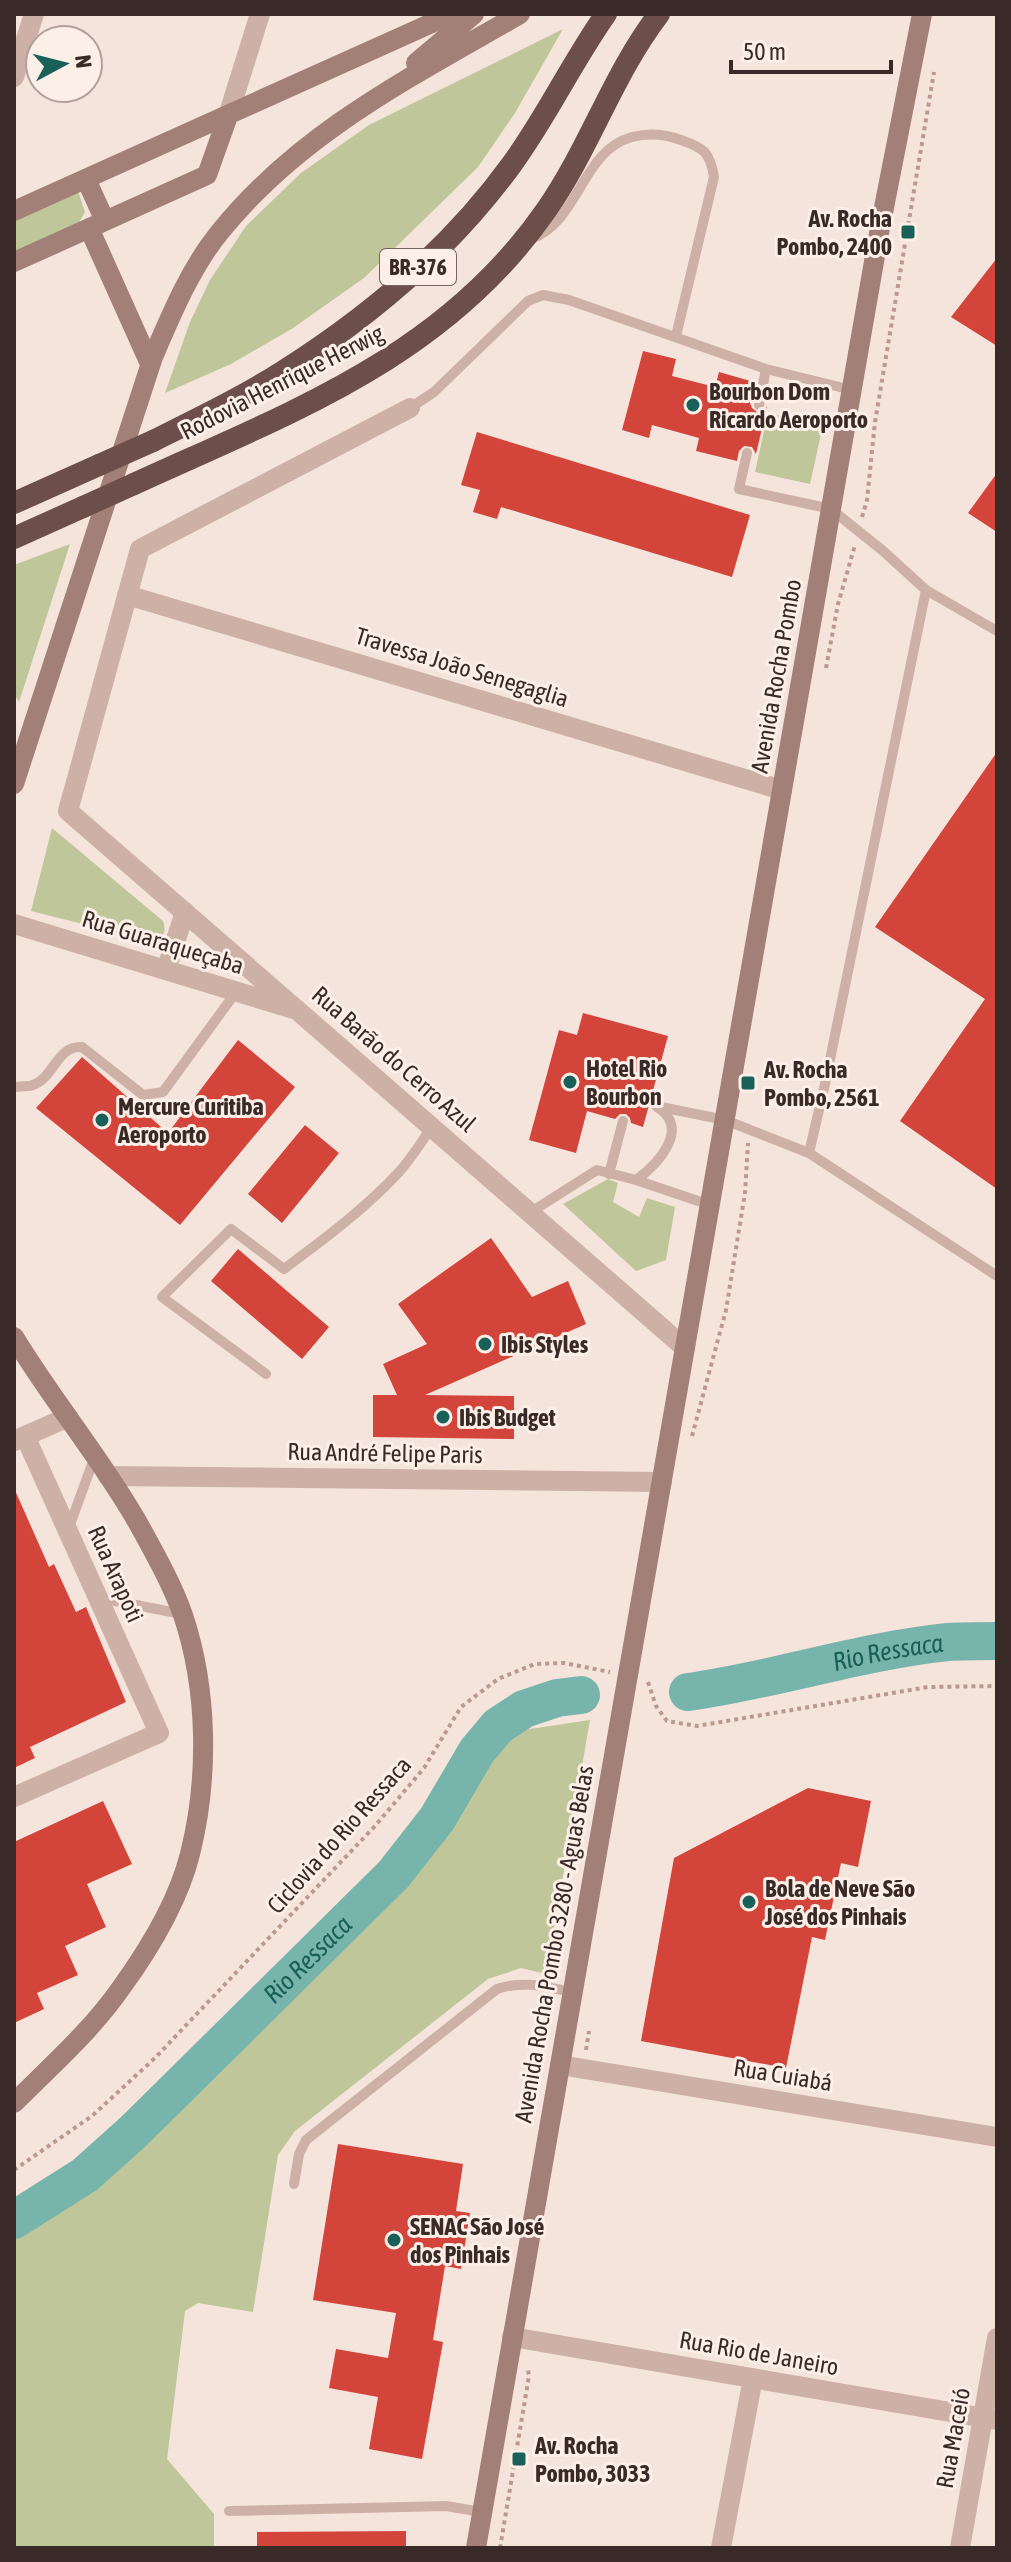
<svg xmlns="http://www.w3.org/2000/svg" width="1011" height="2562" font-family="'Asap Condensed',sans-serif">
  <rect width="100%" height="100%" fill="#f5e4db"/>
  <path fill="#bfc699" d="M563 29 515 113 478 167 364 278 293 328 231 364 165 393 190 322 210 280 246 226 301 173 369 125Z
    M78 191 85 212 78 224 14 252V219Z
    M768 413 823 425 810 484 755 472Z
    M70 544 19 702 14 694V565Z
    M52 828 163 921C167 933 163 940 150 941L31 911Z
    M608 1179 618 1183 613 1202 639 1217 647 1198 675 1207 666 1260 636 1271 563 1204Z
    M590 1720 546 1974 521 1968 488 1979 295 2131 278 2155 253 2312 198 2303 185 2311 167 2459 214 2514V2548H14V2237L126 2157 399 1883 434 1839 495 1744 523 1730Z"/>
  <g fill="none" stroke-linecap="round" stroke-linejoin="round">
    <g stroke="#77b5ac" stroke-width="38">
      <path id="s1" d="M688 1692C775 1680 860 1651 948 1642 964 1641 981 1641 997 1641"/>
      <path id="s2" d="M14 2220 85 2175 133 2132 394 1874 437 1819 477 1751 498 1726 524 1709 557 1698 581 1695"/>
    </g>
  </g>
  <path fill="#d3443b" d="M997 258V346L951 317Z
    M643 351 676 359 672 376 715 387 719 372 754 382 750 403 752 408 758 413 767 407 756 454 752 447 744 446 739 451 737 461 696 451 699 438 652 425 649 438 622 430Z
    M477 432 750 515 732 577 501 507 497 519 473 512 480 490 461 485Z
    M997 473V532L968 513Z
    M997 752V1189L900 1121 985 999 875 927Z
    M583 1013 668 1036 643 1127 631 1123 630 1118 626 1114H620L615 1119 587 1111 576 1153 529 1140 559 1030 577 1035Z
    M238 1040 295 1087 180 1225 36 1108 82 1057 168 1133Z
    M305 1125 339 1153 282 1223 248 1194Z
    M491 1238 532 1297 568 1281 586 1324 425 1395 514 1396V1439L373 1437V1395H397L383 1364 427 1344 398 1304Z
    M238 1249 329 1327 302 1359 211 1281Z
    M14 1488 49 1567 54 1564 76 1612 86 1607 126 1702 30 1747 35 1758 14 1768Z
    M808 1788 871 1801 858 1867 841 1863 825 1940 812 1937 786 2068 641 2041 674 1858Z
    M103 1801 132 1864 87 1884 106 1927 65 1946 78 1975 37 1993 44 2009 14 2023V1842Z
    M338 2144 463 2164 456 2211 470 2213 461 2269 445 2266 433 2340 443 2342 422 2459 369 2449 378 2397 329 2388 336 2349 388 2358 396 2313 313 2300Z
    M406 2531V2548H257V2532Z"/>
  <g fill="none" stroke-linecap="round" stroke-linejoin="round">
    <path stroke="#ba9a8f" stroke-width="4" stroke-dasharray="4 4" stroke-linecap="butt" d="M862 517 867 500 875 422 934 72
      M826 668 838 604 855 545
      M692 1436 726 1310 745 1193 748 1143
      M648 1682 656 1706 667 1721 697 1726 928 1687 997 1686
      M586 2050 589 2031
      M14 2170 92 2116 155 2058 375 1826 424 1768 461 1707 498 1679 535 1664 564 1663 610 1672
      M500 2548 529 2376 528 2370"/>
    <path stroke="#ceb1a6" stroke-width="10" d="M531 239C580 221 581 151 632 137 648 133 665 134 681 140 704 148 710 152 714 177L676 336
      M759 405 766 369 852 390
      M410 408 434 392 528 301 543 295 569 300 766 369
      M747 453 739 489 831 509 882 550 926 590 997 631
      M14 1087C20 1086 28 1087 33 1085 54 1078 57 1045 82 1047L143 1095 163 1092 236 992
      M656 1106 725 1120 809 1153 825 1084 926 590
      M809 1153 997 1276
      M609 1174 623 1121
      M636 1180C657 1165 692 1128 657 1107
      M531 1212 597 1170 636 1180 710 1205
      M266 1374 162 1297 231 1229 284 1269C324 1239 365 1209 399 1172 411 1159 421 1142 432 1127
      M68 1530 95 1456
      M100 1598 182 1614
      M294 2184 299 2154 306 2140 497 1989C523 1980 546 1987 572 1992
      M229 2511 446 2506 482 2512"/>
    <path stroke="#ceb1a6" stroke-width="20" d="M14 77 34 14
      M127 595 782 790
      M297 1010 68 811 140 549 410 408
      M14 1797 159 1733 25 1436
      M560 2065 997 2137
      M512 2337 997 2420
      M721 2548 753 2378
      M960 2548 997 2338"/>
    <path stroke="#ceb1a6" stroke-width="20" d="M228 116 260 14
      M14 924 297 1010 685 1348
      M166 970 185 912
      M14 1441 68 1417
      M108 1476 662 1482"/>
    <path stroke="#a27f77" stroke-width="20" d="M416 63 474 14
      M86 179 105 221
      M14 211 452 14
      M89 228 150 364
      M14 262 207 175 228 116
      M14 784 153 357C171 315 190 269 219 233 299 133 411 77 520 14
      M14 1337C52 1400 101 1458 138 1523 154 1552 172 1584 183 1615 208 1690 209 1778 190 1854 178 1902 150 1948 121 1988 91 2031 51 2066 14 2103
      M476 2548 879 233 922 14"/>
    <path stroke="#6c4f4a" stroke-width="22" d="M153 441C197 419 241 398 282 372 369 317 452 247 512 164 547 116 572 62 606 14
      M134 484C291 412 445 357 547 209 590 147 613 74 659 14
      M14 503 99 465
      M14 538 83 507"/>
    <path stroke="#6c4f4a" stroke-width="22" d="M99 465 153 441
      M83 507 134 484"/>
  </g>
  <g fill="#186058" stroke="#fcefe8" stroke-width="3">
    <rect x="900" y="224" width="16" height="16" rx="4"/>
    <circle cx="693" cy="405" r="8"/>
    <circle cx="570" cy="1082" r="8"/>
    <rect x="740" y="1075" width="16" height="16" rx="4"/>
    <circle cx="102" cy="1120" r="8"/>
    <circle cx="485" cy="1344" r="8"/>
    <circle cx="443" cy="1417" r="8"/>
    <circle cx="749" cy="1902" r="8"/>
    <circle cx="394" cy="2240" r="8"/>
    <rect x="511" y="2451" width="16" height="16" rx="4"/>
  </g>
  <g text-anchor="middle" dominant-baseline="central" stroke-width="6" stroke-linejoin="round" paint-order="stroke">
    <rect fill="#fcefe8" stroke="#746561" stroke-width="2" x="380" y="249" width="76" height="36" rx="6"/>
    <g font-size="22" font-weight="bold" fill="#3a2a27">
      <text x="418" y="267">BR-376</text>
    </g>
    <g font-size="24" font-weight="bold" fill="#3a2a27" stroke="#fcefe8" text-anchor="start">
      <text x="892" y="218" text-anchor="end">Av. Rocha<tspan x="892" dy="28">Pombo, 2400</tspan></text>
      <text x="709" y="391">Bourbon Dom<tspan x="709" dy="28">Ricardo Aeroporto</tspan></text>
      <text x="586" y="1068">Hotel Rio<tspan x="586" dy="28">Bourbon</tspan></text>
      <text x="764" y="1069">Av. Rocha<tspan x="764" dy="28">Pombo, 2561</tspan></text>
      <text x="118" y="1106">Mercure Curitiba<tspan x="118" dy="28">Aeroporto</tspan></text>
      <text x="501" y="1344">Ibis Styles</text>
      <text x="459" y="1417">Ibis Budget</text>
      <text x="765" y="1888">Bola de Neve São<tspan x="765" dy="28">José dos Pinhais</tspan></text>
      <text x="410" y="2226">SENAC São José<tspan x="410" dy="28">dos Pinhais</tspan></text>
      <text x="535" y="2445">Av. Rocha<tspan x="535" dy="28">Pombo, 3033</tspan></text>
    </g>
    <g font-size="24" fill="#3a2a27" stroke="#fcefe8">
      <text transform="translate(282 382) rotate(-27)">Rodovia Henrique Herwig</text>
      <text transform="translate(462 667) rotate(17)">Travessa João Senegaglia</text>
      <text transform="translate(776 676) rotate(-80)">Avenida Rocha Pombo</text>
      <text transform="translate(163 942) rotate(17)">Rua Guaraqueçaba</text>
      <text transform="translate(394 1059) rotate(41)">Rua Barão do Cerro Azul</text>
      <text transform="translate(385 1453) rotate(1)">Rua André Felipe Paris</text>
      <text transform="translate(116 1574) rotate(66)">Rua Arapoti</text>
      <text transform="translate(339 1835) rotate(-48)">Ciclovia do Rio Ressaca</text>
      <text transform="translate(554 1944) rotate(-80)">Avenida Rocha Pombo 3280 - Aguas Belas</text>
      <text transform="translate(783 2075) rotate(9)">Rua Cuiabá</text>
      <text transform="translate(759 2353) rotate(10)">Rua Rio de Janeiro</text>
      <text transform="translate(953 2438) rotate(-80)">Rua Maceió</text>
    </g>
    <g font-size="26" font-style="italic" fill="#186058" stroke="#fcefe8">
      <text stroke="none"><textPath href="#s1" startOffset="204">Rio Ressaca</textPath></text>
      <text stroke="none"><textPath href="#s2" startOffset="394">Rio Ressaca</textPath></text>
    </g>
  </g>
  <rect width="1011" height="2562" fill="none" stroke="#3a2a27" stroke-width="32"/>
  <g transform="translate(64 64) rotate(83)"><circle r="38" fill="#fcefe8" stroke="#aea09b" stroke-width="2"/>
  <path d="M0-6L14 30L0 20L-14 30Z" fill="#186058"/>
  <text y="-12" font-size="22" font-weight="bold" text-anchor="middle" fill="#3a2a27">N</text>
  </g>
  <path d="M731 60v12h160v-12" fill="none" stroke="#3a2a27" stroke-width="4"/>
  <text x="743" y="60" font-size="24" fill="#3a2a27" stroke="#fcefe8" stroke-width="6" paint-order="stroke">50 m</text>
</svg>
